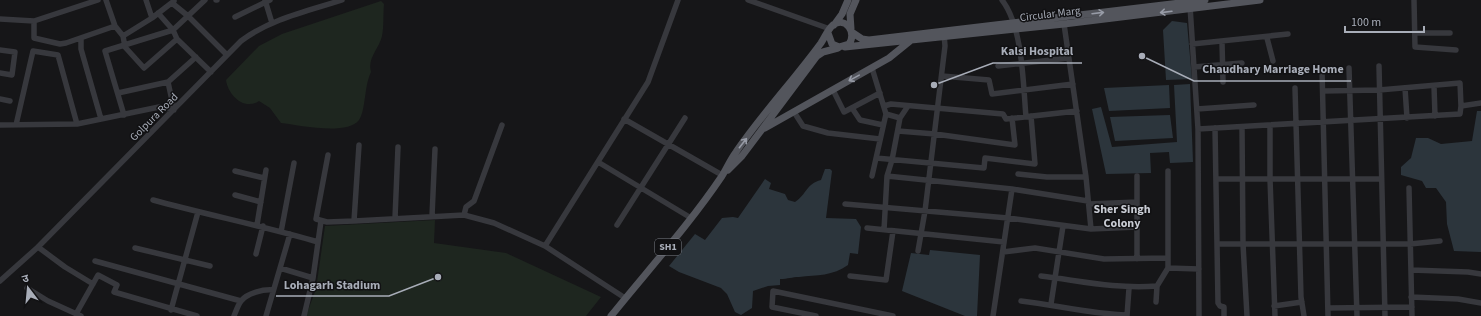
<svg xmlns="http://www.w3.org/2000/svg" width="1481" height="316" font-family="'Source Sans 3','Noto Sans Devanagari',sans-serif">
  <rect width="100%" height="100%" fill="#161618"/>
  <path fill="#1e261f" d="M381 1 384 4C383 15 384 27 382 36 379 49 367 58 371 72 364 86 366 110 359 120 347 136 298 125 281 123L270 108 259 101C244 111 228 95 226 80L259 46 282 34Z
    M435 220 434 243 506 253 601 297 586 316H306L316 289 325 226Z"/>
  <path fill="#2c353c" d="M1172 21 1187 23 1192 79 1166 80 1163 30Z
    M1190 84 1193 162 1170 163 1169 152 1150 153 1151 173 1106 174 1092 109 1101 107 1112 147 1177 142 1174 85Z
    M1169 85 1170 108 1109 111 1104 88Z
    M1477 111H1481V252L1454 251 1447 224 1446 202 1436 188H1426L1422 181 1401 175V167L1411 158 1416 138H1428L1441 144 1472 141Z
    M1170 115 1173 138 1115 141 1110 117Z
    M825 169H830L832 171 826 218 856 219 861 227 858 254 850 253 848 265C833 276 817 275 799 277 792 277 788 279 780 279V285L768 286 753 291 752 308 741 315 735 312 727 294 721 288 679 272 669 266 695 234 705 240 722 218 733 217 738 218 765 179 771 183 769 189 785 194 788 200 795 202C807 194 806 184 821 180Z
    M930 250 980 255 977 316H965L902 291 911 253 929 255Z"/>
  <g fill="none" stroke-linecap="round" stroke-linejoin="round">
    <path stroke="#37383d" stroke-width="5.5" d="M106 0 115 26 123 36 125 47 144 68 177 39
      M146 0 152 18
      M216 0H217
      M265 0 272 23
      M748 0 830 29
      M1002 0C1023 27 1023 83 1026 117
      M1414 0 1415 47 1456 50
      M172 3 188 16 227 55
      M1190 6 1198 129 1199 316
      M158 13 173 30 177 39 211 72
      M235 17 270 0
      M0 19 34 21 98 0
      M34 21V38L60 44 66 43 115 26
      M1415 33H1450
      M123 36 152 18 174 1
      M81 38V49L101 119
      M1267 38 1273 61
      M1222 42 1223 82
      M1192 44 1288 34
      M0 50 15 52 12 75 0 73
      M998 66 1069 58
      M1379 66 1385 316
      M1194 67 1242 63
      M872 68 886 114 872 176
      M1349 68 1357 316
      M1322 70 1328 316
      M942 76 989 80 992 94 1073 84
      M1434 86 1435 116
      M1295 88 1301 297 1304 316
      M1405 88 1407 118
      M833 90 844 112 880 93
      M1323 91 1379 90 1460 83 1461 106
      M118 93 168 82 196 57
      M0 99 10 101
      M884 106 891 104 1003 114 1006 119 1077 111
      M852 108 860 120 883 125
      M1197 109 1254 105
      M794 112 803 126 828 133 880 139
      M886 114 900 118
      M124 115 105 51 173 30 205 0
      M624 119 722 175
      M0 125 77 124 159 107 174 110 168 82
      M16 125 33 51 58 55 77 124
      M1270 126V179L1275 316
      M1242 127 1243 244 1247 316
      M1215 128 1218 303 1220 306 1224 307V316
      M1198 129 1460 114 1461 106 1481 103
      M898 131 935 134 1015 145 1012 118
      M328 155 316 219 327 222 354 221 464 215 494 223 545 246 625 298
      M876 158 984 168 985 158 1035 164 1031 116
      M598 162 691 218
      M235 171 264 178
      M1018 174 1047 177H1086
      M887 176 1012 189 1088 201
      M1137 176V259
      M1216 179H1381
      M1409 188 1412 316
      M235 195 261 202
      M153 200C208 215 263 226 318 242
      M845 204 1008 218 1091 229 1086 177 1064 24
      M1089 204 1137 202
      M464 215 466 207 474 201 502 125
      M432 216 435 149
      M395 218 398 147
      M354 221 359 145
      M257 225 266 170
      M617 225 685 118
      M867 228 1004 242
      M1091 229 1137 227
      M884 230 887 176 892 160 900 118 908 106
      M281 232 294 163
      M1217 244H1410L1440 241
      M545 246 648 82 678 0
      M38 247 65 267 93 284
      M135 248 210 266
      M918 251 925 211 945 46 944 34
      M1003 252 1035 248 1104 259 1168 258
      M256 254 263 226
      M95 261 241 301
      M280 268 313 278
      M1168 268 1199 269
      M1411 270 1468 272 1481 274
      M850 276 886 280 893 231
      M1041 276C1082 281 1114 289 1157 286
      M0 281 38 247 241 41C270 19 308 11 342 0
      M27 288 48 301 81 316
      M1411 297 1458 299 1481 303
      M1021 301C1056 305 1091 314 1127 315
      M1156 302 1157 286 1168 268V171
      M1051 304 1063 226
      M1274 306 1302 302
      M1328 308 1412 307
      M171 310 198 212
      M76 314 98 275 117 285 114 292 197 316
      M234 316C236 311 238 305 241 301 247 293 264 289 273 290
      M266 316 290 234
      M304 316 313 278 321 221
      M816 316 772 307 773 291 893 316
      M993 316 1012 189
      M1127 316 1129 288"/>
    <path stroke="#53555c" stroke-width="7" d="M834 25 842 14 848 0
      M851 29 850 14 856 0
      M853 33 862 39 869 40 1205 0
      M845 47 1064 24 1260 0
      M765 128 889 58 910 41
      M728 170 742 156 817 56 823 52 838 48
      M611 316C648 270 689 225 722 176 727 168 730 160 736 152 762 114 794 80 821 43 825 37 828 29 833 25 846 16 857 33 849 44L839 47 832 44 828 33"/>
  </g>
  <defs><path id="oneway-shaft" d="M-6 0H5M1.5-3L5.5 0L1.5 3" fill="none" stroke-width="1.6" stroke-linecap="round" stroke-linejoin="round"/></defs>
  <g stroke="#979ba6">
    <use href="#oneway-shaft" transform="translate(1166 12) rotate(173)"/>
    <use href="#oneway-shaft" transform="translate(1098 13) rotate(-7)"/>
    <use href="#oneway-shaft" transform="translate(854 78) rotate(151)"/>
    <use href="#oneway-shaft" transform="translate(743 143) rotate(-52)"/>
  </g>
  <g text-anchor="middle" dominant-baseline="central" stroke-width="3" stroke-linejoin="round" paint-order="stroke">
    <rect fill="#111113" stroke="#7b7e86" stroke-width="1" x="655" y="239" width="26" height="16" rx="3"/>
    <g font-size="10" font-weight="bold" fill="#a8adb8">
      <text x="668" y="247">SH1</text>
    </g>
    <g font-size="11" fill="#a8adb8" stroke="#111113">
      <text transform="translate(1050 14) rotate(-7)">Circular Marg</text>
      <text transform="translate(154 117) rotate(-45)">Golpura Road</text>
    </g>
    <g font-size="12" font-weight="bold" fill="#c9ccd4" stroke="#111113">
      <text x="1122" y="209">Sher Singh<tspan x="1122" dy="14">Colony</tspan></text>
    </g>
  </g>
  <path fill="none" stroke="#a8adb8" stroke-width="1.5" d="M934 85L993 63H1082M1142 56L1194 81H1351M438 277L389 296H276"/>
  <g fill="#a8adb8" stroke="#111113" stroke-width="1.5">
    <circle cx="934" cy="85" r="4"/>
    <circle cx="1142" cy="56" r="4"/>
    <circle cx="438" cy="277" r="4"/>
  </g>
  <g font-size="12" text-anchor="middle" font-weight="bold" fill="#a8adb8" stroke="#111113" stroke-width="3" stroke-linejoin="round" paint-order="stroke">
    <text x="1037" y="55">Kalsi Hospital</text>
    <text x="1273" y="73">Chaudhary Marriage Home</text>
    <text x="332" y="289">Lohagarh Stadium</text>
  </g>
  <g transform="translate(28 288) rotate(344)" stroke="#111113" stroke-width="3" paint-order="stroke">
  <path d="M0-3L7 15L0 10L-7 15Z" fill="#a8adb8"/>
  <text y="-6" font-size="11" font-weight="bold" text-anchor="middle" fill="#a8adb8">उ</text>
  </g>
  <path d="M1345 26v6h79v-6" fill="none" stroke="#a8adb8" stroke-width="2"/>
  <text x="1351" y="26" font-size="12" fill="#a8adb8" stroke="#111113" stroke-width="3" paint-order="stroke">100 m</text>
</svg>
